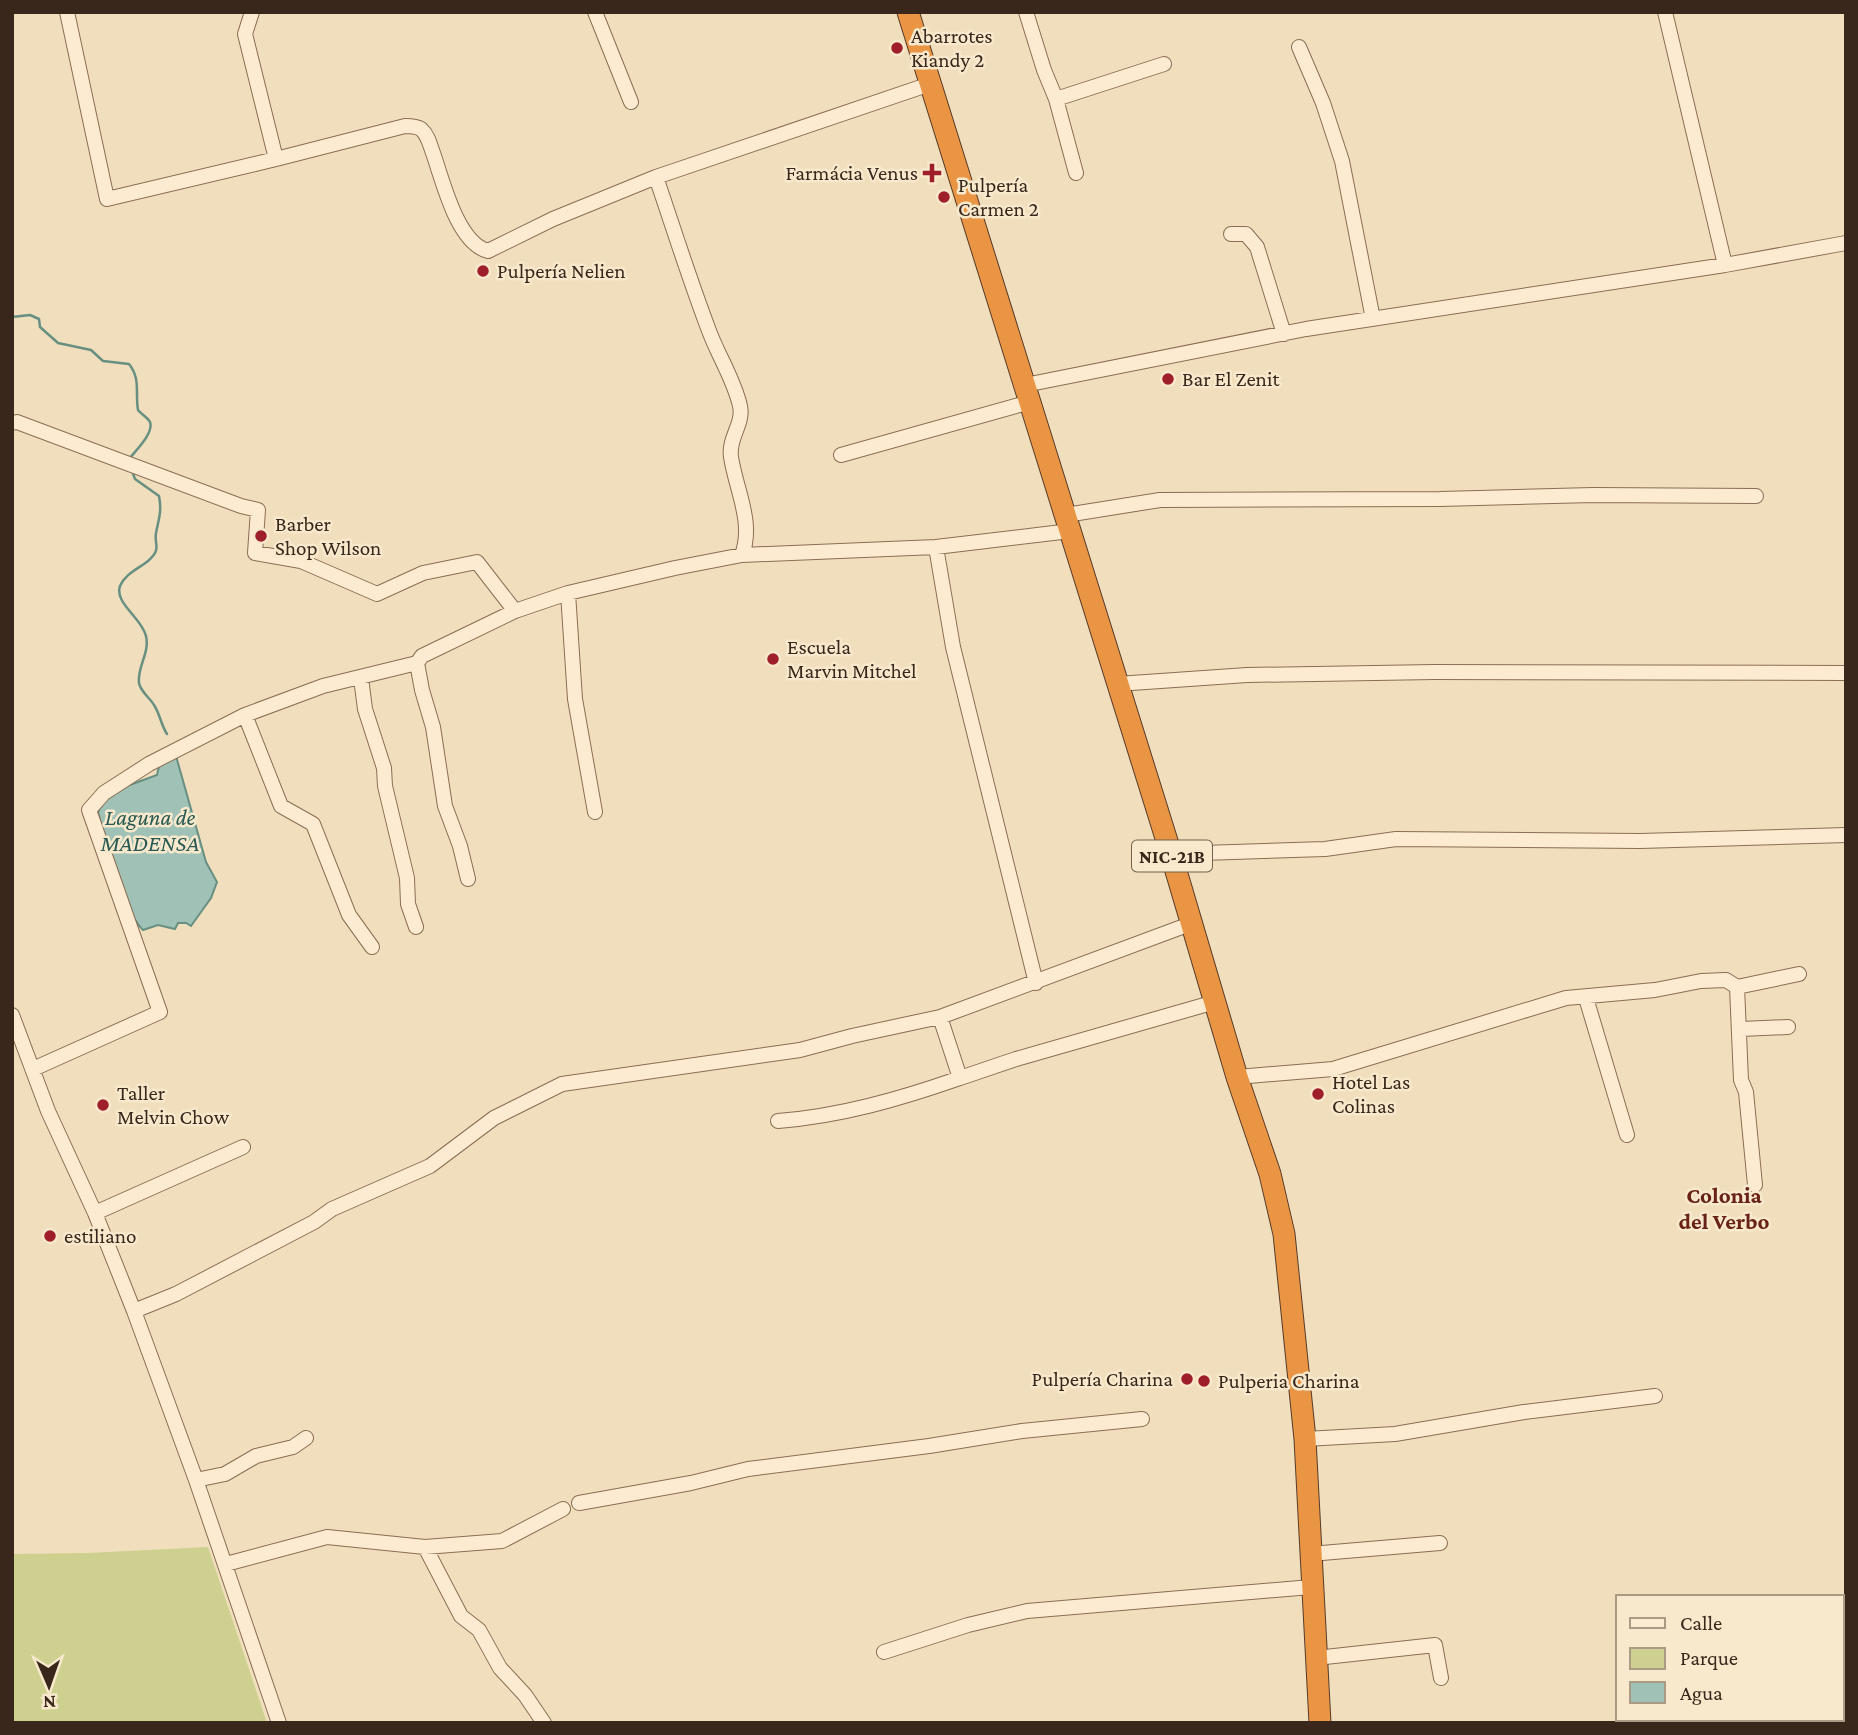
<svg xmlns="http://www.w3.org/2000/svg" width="1858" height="1735" font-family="'Crimson Pro',serif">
  <rect width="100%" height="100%" fill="#f1debc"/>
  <path fill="#cdd08f" d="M208 1547 267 1723H12V1554L88 1553Z"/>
  <path fill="#a0c2b6" stroke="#679083" stroke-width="2" d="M176 756 206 862 217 882 211 898 191 926 186 923H178L175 929 158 925 143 930C124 912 105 840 98 812L106 797 127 786 157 775 160 762Z"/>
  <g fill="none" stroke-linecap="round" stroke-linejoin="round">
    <path stroke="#679083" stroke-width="2.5" d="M12 317 30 315 39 319 40 327 58 343 91 350 103 361 129 364C141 379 135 393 138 410 141 414 148 418 150 422 154 433 136 450 130 458
      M132 471 135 479 159 496C162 512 159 517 156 533 154 545 162 549 148 561 138 569 125 574 120 586 114 603 142 618 146 636 150 653 137 667 139 683 140 691 150 698 154 705 160 714 161 725 167 734"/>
    <defs>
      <path id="minor" d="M67 12 107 199 276 159
        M252 12 245 34 276 159 405 126C410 126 416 126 421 129 428 135 430 145 433 153 443 181 457 243 488 251L553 219 656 177 930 84
        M595 12 631 102
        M1026 12 1044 70 1056 99 1076 173
        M1665 12 1725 265
        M1299 47 1323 103 1342 161 1373 319
        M1056 99 1164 64
        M656 177C673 227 689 278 708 328 717 354 734 379 740 406 744 424 728 438 731 457 736 490 754 522 742 555
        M1231 234H1246L1257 247 1284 334
        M1025 385 1306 329 1725 265 1846 243
        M12 423 17 422 241 506 258 510 255 553 301 561 377 594 423 573 477 562 515 611 568 593 675 568 742 555 936 547 1070 531
        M841 455 1030 402
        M1066 515 1160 500 1440 499 1593 495 1756 496
        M936 547 953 647 1036 983
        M568 593 575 699 595 812
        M417 663 422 690 433 727 445 806 460 846 468 879
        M361 678 365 709 384 768 385 786 407 878 408 904 416 927
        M1117 684 1247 675 1434 672 1846 673
        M245 715 281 806 313 824 349 915 372 947
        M1171 854 1325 849 1396 839 1640 841 1846 835
        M1737 987 1799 974
        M1586 998 1627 1135
        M12 1015 48 1111 95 1213 134 1311 196 1480 279 1723
        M940 1017 960 1078 1016 1059 1215 1002
        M1741 1029 1788 1027
        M33 1069 160 1012 89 810 104 793 149 764 245 715 323 686 417 663 422 656 515 611
        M1237 1077 1333 1069 1566 998 1655 990 1701 981 1726 980 1737 987 1741 1080 1746 1092 1755 1185
        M778 1121C841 1116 900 1099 960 1078
        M95 1213 243 1147
        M134 1311 176 1294 314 1222 332 1209 430 1166 494 1118 562 1084 800 1050 852 1036 940 1017 1190 924
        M1305 1439 1395 1434 1524 1412 1655 1396
        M196 1480 225 1474 256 1456 293 1447 306 1438
        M579 1503 691 1483 748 1469 929 1446 1022 1431 1142 1419
        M425 1547 461 1616 479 1630 500 1668 525 1695 544 1723
        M1310 1554 1440 1543
        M226 1564 327 1537 425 1547 502 1541 563 1509
        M884 1652 968 1625 1027 1611 1311 1587
        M1316 1658 1435 1645 1441 1678"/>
      <path id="highway" d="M908 12 1171 854 1237 1077 1270 1174 1284 1234 1305 1439 1320 1723"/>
    </defs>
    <use href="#minor" stroke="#8a6d54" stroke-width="16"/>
    <use href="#highway" stroke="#573b29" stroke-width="23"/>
    <use href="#minor" stroke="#fcebd0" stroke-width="14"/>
    <use href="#highway" stroke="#ea9544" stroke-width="21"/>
  </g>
  <g fill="#9e1f29" stroke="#f8e8cc" stroke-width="2.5">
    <circle cx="897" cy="48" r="7"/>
    <path d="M928.5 162.5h7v7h7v7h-7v7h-7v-7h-7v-7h7z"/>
    <circle cx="944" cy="197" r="7"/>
    <circle cx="483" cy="271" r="7"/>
    <circle cx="1168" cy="379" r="7"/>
    <circle cx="261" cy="536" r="7"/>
    <circle cx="773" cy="659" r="7"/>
    <circle cx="1318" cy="1094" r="7"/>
    <circle cx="103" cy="1105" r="7"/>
    <circle cx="50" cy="1236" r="7"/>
    <circle cx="1187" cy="1379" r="7"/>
    <circle cx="1204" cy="1381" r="7"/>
  </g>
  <g text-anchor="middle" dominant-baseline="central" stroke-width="5" stroke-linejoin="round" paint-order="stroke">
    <rect fill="#f8e8cc" stroke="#72614f" stroke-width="2" x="1132" y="840.5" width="80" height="31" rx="5"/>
    <g font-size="19" font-weight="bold" fill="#38271a">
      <text x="1172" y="856">NIC-21B</text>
    </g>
    <g font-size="21" fill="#38271a" stroke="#f8e8cc" text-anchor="start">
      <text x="911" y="36">Abarrotes<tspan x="911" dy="24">Kiandy 2</tspan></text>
      <text x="918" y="173" text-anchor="end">Farmácia Venus</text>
      <text x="958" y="185">Pulpería<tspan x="958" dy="24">Carmen 2</tspan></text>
      <text x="497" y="271">Pulpería Nelien</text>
      <text x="1182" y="379">Bar El Zenit</text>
      <text x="275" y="524">Barber<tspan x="275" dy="24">Shop Wilson</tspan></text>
      <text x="787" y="647">Escuela<tspan x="787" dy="24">Marvin Mitchel</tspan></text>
      <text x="1332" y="1082">Hotel Las<tspan x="1332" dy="24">Colinas</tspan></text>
      <text x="117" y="1093">Taller<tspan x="117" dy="24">Melvin Chow</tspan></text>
      <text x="64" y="1236">estiliano</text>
      <text x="1173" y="1379" text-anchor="end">Pulpería Charina</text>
      <text x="1218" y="1381">Pulperia Charina</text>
    </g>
    <g font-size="23" font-style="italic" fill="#285953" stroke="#f8e8cc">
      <text x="150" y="817">Laguna de<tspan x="150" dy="26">MADENSA</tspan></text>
    </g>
    <g font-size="23" font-weight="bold" fill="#682216" stroke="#f8e8cc">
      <text x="1724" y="1195">Colonia<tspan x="1724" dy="26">del Verbo</tspan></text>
    </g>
  </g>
  <rect width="1858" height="1735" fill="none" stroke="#38271a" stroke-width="28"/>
  <rect x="1616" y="1595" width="228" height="126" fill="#f8e8cc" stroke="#ab9b85" stroke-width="2"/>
  <rect x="1630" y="1618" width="35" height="10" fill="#fcebd0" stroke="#ab9b85" stroke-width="2"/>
  <text x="1680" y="1630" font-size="21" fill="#38271a">Calle</text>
  <rect x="1630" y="1648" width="35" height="21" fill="#cdd08f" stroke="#ab9b85" stroke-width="2"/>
  <text x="1680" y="1665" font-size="21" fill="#38271a">Parque</text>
  <rect x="1630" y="1682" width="35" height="21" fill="#a0c2b6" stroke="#ab9b85" stroke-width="2"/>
  <text x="1680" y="1700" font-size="21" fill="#38271a">Agua</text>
  <g transform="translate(49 1686) rotate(178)" stroke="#f8e8cc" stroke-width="5" paint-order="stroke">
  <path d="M0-5L12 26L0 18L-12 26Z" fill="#38271a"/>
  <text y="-10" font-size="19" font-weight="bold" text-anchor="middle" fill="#38271a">N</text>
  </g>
</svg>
